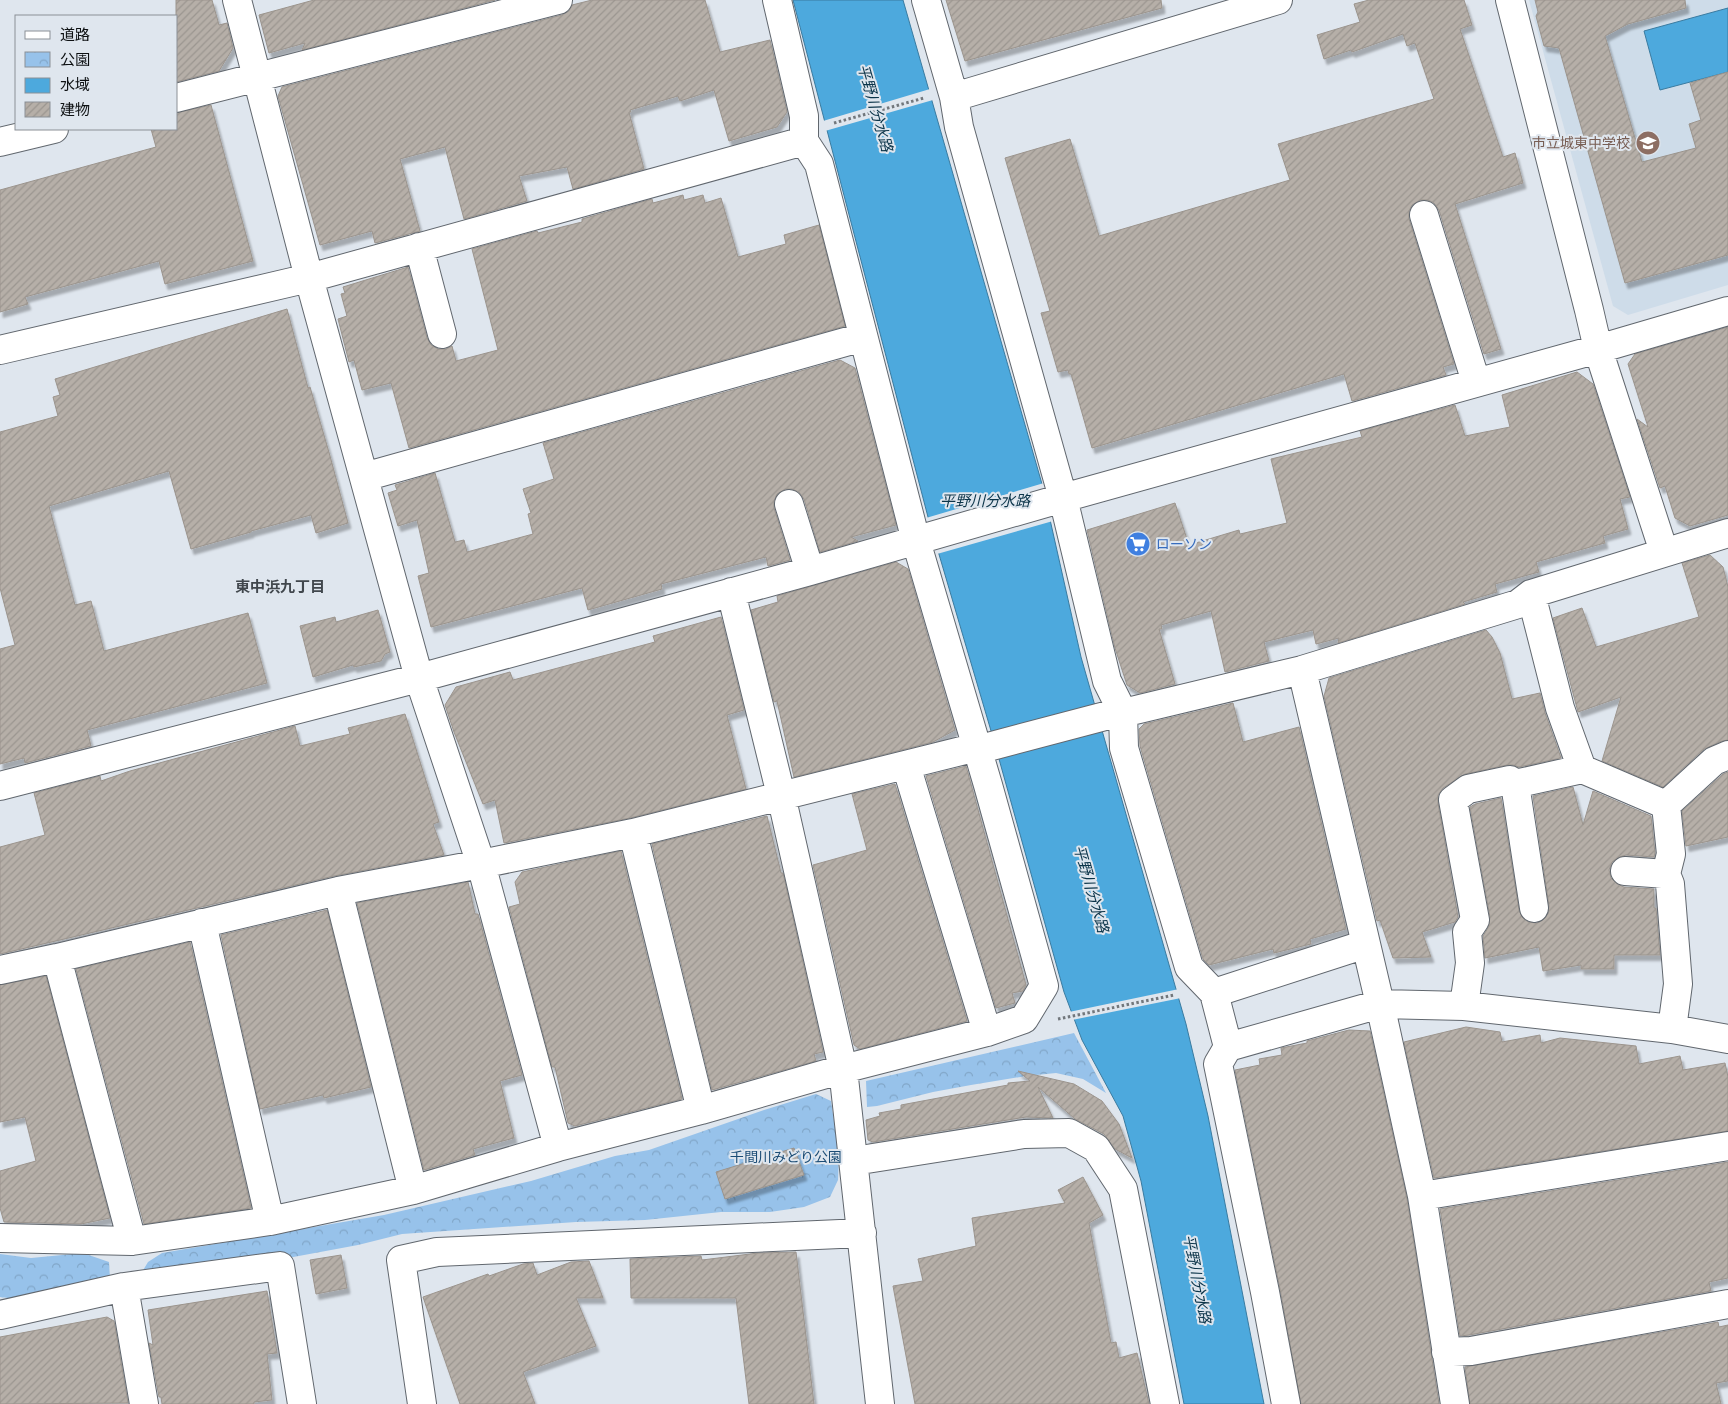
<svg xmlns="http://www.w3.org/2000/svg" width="1728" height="1404" font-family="Figtree,'Noto Sans JP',sans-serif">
  <defs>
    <pattern id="park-crowns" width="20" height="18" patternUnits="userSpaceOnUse" patternTransform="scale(1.25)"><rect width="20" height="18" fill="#97c2ea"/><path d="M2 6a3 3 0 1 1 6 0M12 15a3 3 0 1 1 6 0" fill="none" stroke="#81a6c8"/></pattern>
    <pattern id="building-hatch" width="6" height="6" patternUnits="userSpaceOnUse" patternTransform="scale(1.25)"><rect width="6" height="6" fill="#b6afa8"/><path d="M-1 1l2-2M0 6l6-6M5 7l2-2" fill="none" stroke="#9b9690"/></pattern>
    <filter id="shadow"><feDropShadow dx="3" dy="5.5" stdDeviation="1" flood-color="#0004"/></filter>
  </defs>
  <rect width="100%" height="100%" fill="#dfe6ee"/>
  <path fill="#cedce9" d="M1529 0H1728V285L1628 315 1613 306Z"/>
  <path fill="url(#park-crowns)" d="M1074 1033 1106 1093 1083 1079 1056 1073 1026 1076 971 1085 933 1092 877 1106 867 1107 866 1081Z
    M816 1094 831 1101 839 1154 838 1180 830 1197 804 1207 770 1212H721L645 1220 576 1222 402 1234 358 1245 261 1263 139 1277 148 1262 162 1253 384 1215 531 1181 615 1156 649 1150 764 1110Z
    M83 1253 109 1262 110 1279C86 1284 20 1303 0 1297V1254L31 1258Z"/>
  <path fill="#4da9dd" stroke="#3a7ba0" d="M793 0H903L1042 484 1081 657 1186 1024 1208 1116 1264 1404H1184L1141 1181 1123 1116 1082 1040 1064 992 994 741 928 517Z
    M1728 8V72L1660 90 1644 31Z"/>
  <path fill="#dfe6ee" d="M930 89 933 100 825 131 823 121Z
    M1044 483 1053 521 937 554 926 518Z
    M1179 989 1181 998 1072 1020 1069 1012Z"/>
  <path fill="url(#building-hatch)" stroke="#9b948d" filter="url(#shadow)" d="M176 0H212L219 25 227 23 233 48 219 71 176 82Z
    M314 0H495L302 50 305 43 269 53 259 15Z
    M592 0H705L720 52 770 40 787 112 777 127 729 141 714 90 680 101 678 96 630 110 631 112H629L644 169 573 189 567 167 519 176 527 201 464 219 445 147 400 159 420 231 375 243 372 231 320 245 278 96 282 87 562 15 569 11 572 5Z
    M946 0H1161L1162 8 965 61Z
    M1369 0H1464L1472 25 1460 29 1503 157 1515 153 1523 183 1455 204 1501 349 1484 354 1439 210 1434 203 1428 200H1420L1412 205 1409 211V219L1454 364 1443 367 1446 375 1352 401 1344 374 1092 448 1071 374H1069L1068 370 1058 372 1041 313 1050 311 1005 158 1070 139 1099 236 1290 180 1278 144 1434 99 1415 43 1407 46 1403 34 1352 52 1351 50 1324 59 1317 35 1360 22 1354 4Z
    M1535 0H1685L1686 8 1628 24 1605 36 1642 162 1696 148 1689 124 1701 120 1690 83 1728 72V255L1625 283 1559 48 1544 46 1536 16 1538 12Z
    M211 105 253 261 165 284 159 261 25 297 28 304 0 312V190L156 147 151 129H176V113Z
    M683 195 684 200 703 195 705 203 721 198 738 257 786 244 784 235 819 225 845 326 409 448 391 383 362 390 354 360 349 362 338 319 347 316 341 294 345 293 343 287 408 267 427 338 431 345 438 349H446L452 346 456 361 498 350 472 249 537 231 538 233 582 222V219L652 199 653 203Z
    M287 309 308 388 310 387 330 456 348 523 316 533 311 515 251 531V532L191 549 169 471 49 506 75 605 91 601 104 651 248 613 267 683 87 730 91 746 25 763 24 758 0 764V649L15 645 0 588V432L58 416 53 397 60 395 55 379Z
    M1728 327V515L1690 526 1675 518 1665 486 1660 488 1637 419 1648 427 1628 364 1635 354Z
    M840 360 855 368 896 525 851 537 858 541 820 552 804 499 799 492 792 489H785L777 494 774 501V508L790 560 768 566 766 557 661 584 662 589 588 610 582 588 431 627 418 576 429 573 417 520 398 526 388 493 397 490 395 485 435 473 455 542 464 540 467 552 533 534 528 514 531 513 523 489 554 479 543 443Z
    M1577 372 1593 384 1630 497 1620 499 1628 529 1603 536 1605 543 1536 562 1539 572 1495 584 1497 592 1463 602 1465 604 1338 643 1339 638 1316 644 1313 630 1264 642 1269 661 1225 672 1211 611 1161 625 1162 629H1159L1175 684 1140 693 1127 685 1115 648 1087 530 1175 503 1189 545 1239 530 1240 534 1287 523 1271 459 1362 437 1360 431 1455 405 1465 436 1510 427 1502 395Z
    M1710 555 1723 567 1728 587V740L1722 741 1704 749 1663 787 1602 761 1621 697 1578 712 1553 618 1582 608 1596 647 1699 617 1682 563Z
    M896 562 908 569 955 730 933 742 794 777 777 701 774 702 751 610 778 602 777 596Z
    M378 610 390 652 385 654 381 661 354 667 353 665 313 677 300 626 335 617 336 622Z
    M721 617 744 710 727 715 746 789 630 818 504 843 495 800 483 804 454 732 445 705 456 687 510 672 513 680 655 642 653 636Z
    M1486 630 1492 637 1500 653 1512 699 1540 693 1545 713 1561 758 1519 767 1513 765H1507L1465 774 1443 788 1438 795V803L1458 917 1455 922 1422 932 1431 957 1393 958 1380 920 1377 921 1324 696 1329 678Z
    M1233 703 1243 742 1299 727 1346 929 1310 939 1311 944 1274 953 1273 949 1209 965 1203 959 1140 746 1139 729 1144 724Z
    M405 714 439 822 433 824 444 855 334 876 0 954V847L45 835 34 793 100 776 101 781 130 771 295 726 300 746 350 734 348 728Z
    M966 766 1026 985 1023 991 1012 993 1015 1003 996 1008 926 776Z
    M1728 772V837L1686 846 1682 811 1723 774Z
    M895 784 967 1021 860 1049 854 1045 813 865 867 850 852 794Z
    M1573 787 1583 825 1593 791 1651 816 1655 853 1654 857 1626 855 1619 857 1612 862 1609 870 1611 878 1617 884 1624 887 1654 889V908H1656L1660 955H1614V969H1581V965L1543 971 1539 947 1485 958 1483 936 1488 928 1490 917 1470 807 1475 804 1501 798 1519 910 1522 917 1528 922 1537 923 1543 920 1548 914 1549 906 1533 796Z
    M767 816 781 873H783L823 1052 814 1054 816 1061 712 1090 652 844Z
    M621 851 682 1099 575 1126 568 1123 555 1067H552L509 907 520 904 515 882 522 872Z
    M468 882 475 914H478L522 1075 500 1081 514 1138 473 1149 475 1155 424 1170 357 903Z
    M327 910 371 1087 324 1098 323 1095 260 1109 221 935Z
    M190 942 251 1208 144 1224 76 969Z
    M46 976 110 1218 81 1224 4 1222 0 1208V1171L36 1161 25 1117 0 1122V985Z
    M1466 1027 1500 1032 1502 1042 1540 1035 1541 1043 1560 1038 1636 1046 1639 1064 1680 1056 1683 1070 1725 1063 1728 1077V1131L1434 1178 1404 1042Z
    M1349 1030 1370 1031 1407 1199 1439 1404H1301L1280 1289 1235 1070 1260 1065 1259 1059 1282 1055 1281 1048 1307 1043V1041Z
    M1018 1071 1074 1084 1102 1101 1119 1124 1132 1158 1115 1149 1104 1134 1075 1119 1038 1087 1053 1118 1026 1117 873 1142 868 1140 866 1120 880 1116 879 1113 901 1109V1105L1008 1085V1083L1030 1081Z
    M794 1148 804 1175 725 1199 716 1172Z
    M1728 1162V1278L1709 1282 1711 1291 1469 1335 1460 1336 1440 1209Z
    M1083 1177 1103 1215 1089 1223 1111 1343 1116 1342 1119 1358 1137 1353 1149 1404H915L893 1286 923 1281 918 1259 976 1246 972 1218 1065 1203 1058 1190Z
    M796 1252 814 1404H749L736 1298H631L630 1259 701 1256 702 1260 758 1253Z
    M341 1255 347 1288 316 1294 310 1260Z
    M589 1261 603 1298H576L596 1346 523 1372 535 1404H460L423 1297 488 1274 489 1276 523 1264 533 1263 537 1275 571 1262Z
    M267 1291 277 1353 267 1354 272 1400 254 1402V1404H162L161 1397H159L149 1343 153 1345 148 1310Z
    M107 1317 114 1321 128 1403 0 1404V1337Z
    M1718 1322 1719 1327 1728 1325V1381L1716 1383 1721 1404H1470L1465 1367Z"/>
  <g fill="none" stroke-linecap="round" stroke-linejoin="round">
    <defs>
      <path id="minor" d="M237 0 309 278 419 678 481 864 558 1147
        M926 0 954 97 959 127 1063 498 1107 681 1123 713 1124 748 1189 967 1214 993 1228 1047 1218 1064 1265 1292 1286 1404
        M1510 0 1589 310 1598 349 1664 552
        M954 97 1278 0
        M176 98 558 0
        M0 142 54 129
        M1424 215 1476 382
        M419 247 442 334
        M0 350 309 278 804 141
        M364 477 863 337
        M789 504 810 571
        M731 592 781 795 843 1069 880 1404
        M1531 594 1560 708 1582 769 1666 805 1671 854 1666 874 1670 884 1678 984 1672 1029
        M1302 670 1380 1004 1422 1196 1455 1404
        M1123 713 1302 670 1518 604 1531 594 1728 533
        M988 747 1109 715
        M906 765 987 1032
        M1515 784 1534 908
        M0 786 419 678 810 571 1063 498 1598 349 1728 311
        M1666 805 1714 761 1728 755
        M633 833 701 1110
        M1625 871 1666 874
        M338 891 413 1190
        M202 923 270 1221
        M57 958 132 1241
        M0 970 57 958 338 891 481 864 633 833 977 747
        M1214 993 1366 944
        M1464 1006 1470 963 1467 932 1475 920 1453 800 1468 789 1510 780 1515 784 1582 769
        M1228 1047 1380 1004 1464 1006 1672 1029 1728 1039
        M854 1161 1024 1134 1069 1133 1096 1148 1123 1189 1165 1404
        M1422 1196 1728 1146
        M0 1238 132 1241 270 1221 413 1190 558 1147 701 1110 843 1069 987 1032 1024 1019 1044 986 988 785 916 541 819 164 804 141V116L777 0
        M124 1287 144 1404
        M0 1315 124 1287 280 1266 302 1404
        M1446 1352 1471 1351 1728 1304
        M422 1404 401 1260 437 1252 862 1233"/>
    </defs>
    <use href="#minor" stroke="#61676e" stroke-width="30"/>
    <path stroke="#72777c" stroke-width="3" stroke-dasharray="2.5 2.5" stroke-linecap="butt" d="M834 123 924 98
      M1058 1019 1174 995"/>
    <use href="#minor" stroke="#fff" stroke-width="28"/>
  </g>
  <defs>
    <symbol id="school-disc" viewBox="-11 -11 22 22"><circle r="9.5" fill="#8d6e63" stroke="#dfe6ee"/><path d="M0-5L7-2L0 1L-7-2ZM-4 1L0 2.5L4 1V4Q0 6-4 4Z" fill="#fff"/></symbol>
    <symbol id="supermarket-disc" viewBox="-11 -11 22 22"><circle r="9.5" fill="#3f7fe0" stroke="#dfe6ee"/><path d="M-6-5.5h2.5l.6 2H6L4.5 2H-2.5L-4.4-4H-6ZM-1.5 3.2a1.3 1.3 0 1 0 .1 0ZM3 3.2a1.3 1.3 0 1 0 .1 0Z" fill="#fff"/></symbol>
  </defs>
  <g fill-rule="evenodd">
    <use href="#school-disc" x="1634" y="129" width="28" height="28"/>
    <use href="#supermarket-disc" x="1124" y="530" width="28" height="28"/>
  </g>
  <g text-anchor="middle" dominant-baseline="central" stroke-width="4" stroke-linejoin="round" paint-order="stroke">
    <g font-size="14" fill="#785e54" stroke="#dfe6ee" text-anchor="end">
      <text x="1630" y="143">市立城東中学校</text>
    </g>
    <g font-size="14" fill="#366cbe" stroke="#dfe6ee" text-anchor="start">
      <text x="1156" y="544">ローソン</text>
    </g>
    <g font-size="14" fill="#1b4c75" stroke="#dfe6ee">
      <text x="786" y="1157">千間川みどり公園</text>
    </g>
    <g font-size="15" font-style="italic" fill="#0b3449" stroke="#dfe6ee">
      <text transform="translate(875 108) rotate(74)">平野川分水路</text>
      <text x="985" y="501">平野川分水路</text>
      <text transform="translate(1091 889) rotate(74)">平野川分水路</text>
      <text transform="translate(1197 1279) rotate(79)">平野川分水路</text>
    </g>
    <g font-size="15" font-weight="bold" fill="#41474d" stroke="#dfe6ee">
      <text x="280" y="587">東中浜九丁目</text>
    </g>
  </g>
  <rect x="15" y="15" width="162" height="115" fill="#dfe6ee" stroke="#8b9096"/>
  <rect x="25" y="31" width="25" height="8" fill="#ffffff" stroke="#8b9096"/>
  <text x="60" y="40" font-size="15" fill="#0d1012">道路</text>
  <rect x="25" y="52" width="25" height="15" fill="url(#park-crowns)" stroke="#8b9096"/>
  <text x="60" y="65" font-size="15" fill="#0d1012">公園</text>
  <rect x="25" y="78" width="25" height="15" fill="#4da9dd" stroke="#8b9096"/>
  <text x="60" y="90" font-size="15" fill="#0d1012">水域</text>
  <rect x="25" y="102" width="25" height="15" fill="url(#building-hatch)" stroke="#8b9096"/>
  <text x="60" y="115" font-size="15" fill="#0d1012">建物</text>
</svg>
